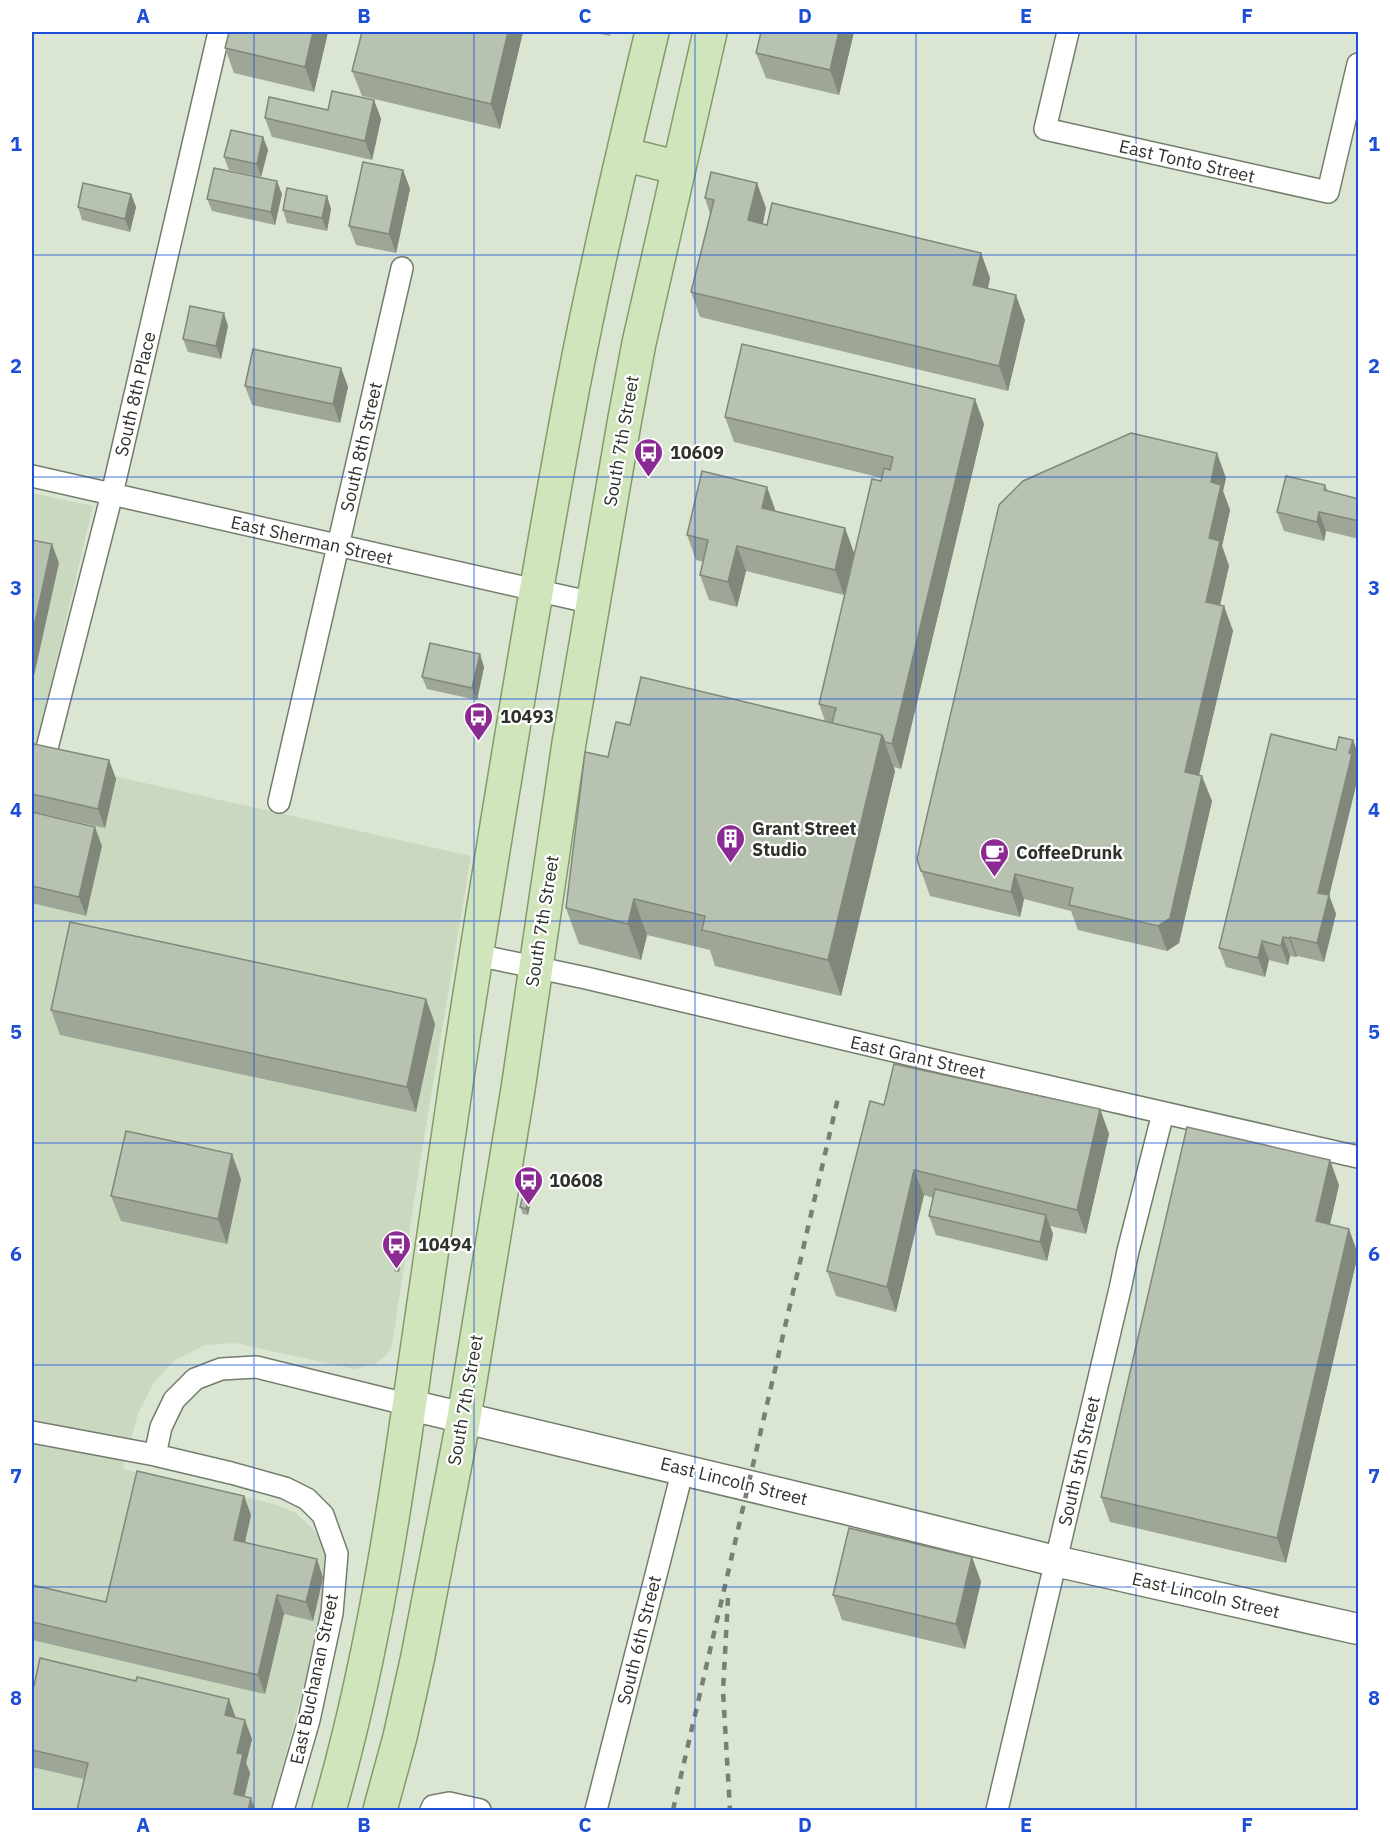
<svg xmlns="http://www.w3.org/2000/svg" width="1390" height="1842" font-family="'IBM Plex Sans',sans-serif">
  <rect width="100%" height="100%" fill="#dae5d2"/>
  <path fill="#cbd8c0" d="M32 493 93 506 33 758 471 856 420 1162 392 1345 387 1354 375 1364 354 1369 235 1343 205 1345 174 1361 154 1382 138 1413 123 1469 274 1504 296 1513 314 1530 327 1554 326 1583 309 1666 271 1810H32Z"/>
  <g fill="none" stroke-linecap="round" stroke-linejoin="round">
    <defs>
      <path id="street" d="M1068 32 1045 129 1328 192 1358 64
        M32 476 593 603
        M45 756 112 494 219 32
        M279 802 402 268
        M477 955 586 978 941 1062 1358 1157
        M32 1432 155 1455 231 1473 285 1488 307 1499 323 1515 337 1554 332 1613 309 1720 283 1810
        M155 1455 161 1427 174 1400 195 1379 221 1369 256 1367 410 1405
        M431 1810 433 1806 449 1803 480 1810
        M596 1810 683 1469
        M997 1810 1120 1289 1128 1251 1163 1113"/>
      <path id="secondary" d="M410 1405 846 1509 1055 1561 1358 1629"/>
      <path id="primary" d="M623 154 679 168
        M329 1810C371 1665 394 1515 415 1365 429 1269 443 1173 457 1077 493 846 530 616 573 386 596 267 624 149 652 32
        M380 1810 400 1737 418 1656 464 1417 518 1089 569 743 625 418 639 343 710 32"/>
    </defs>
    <use href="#street" stroke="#737d6c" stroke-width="24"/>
    <use href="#secondary" stroke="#737d6c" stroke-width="33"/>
    <use href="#primary" stroke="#829b6b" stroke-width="36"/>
    <use href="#street" stroke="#fff" stroke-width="21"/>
    <use href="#secondary" stroke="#fff" stroke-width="30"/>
    <use href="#primary" stroke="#d0e5bb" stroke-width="33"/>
    <path stroke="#787f73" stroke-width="4.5" stroke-dasharray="8 8" stroke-linecap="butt" d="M728 1598 723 1691 730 1810
      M673 1810 838 1098"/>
  </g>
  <path fill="#9ea797" d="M229 32H328L314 92 234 73 225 48Z
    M523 32 500 129 362 96 352 71Z
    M591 32H611L610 36Z
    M854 32 839 95 766 78 756 53Z
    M374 100 381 119 372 160 272 137 265 118 328 110Z
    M263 137 268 150 261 177 229 170 224 157Z
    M403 170 410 189 396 253 356 245 349 226Z
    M131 194 136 207 130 232 82 220 78 207Z
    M282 194 275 225 212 211 207 199Z
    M327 196 331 209 327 231 287 223 283 210Z
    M705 198 766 208 763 224 767 225 981 253 990 278 988 288 1025 320 1008 391 700 317 691 292 710 214Z
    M228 326 221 359 188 352 183 339Z
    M341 368 348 387 340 423 252 405 245 386Z
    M725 417 984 424 901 769 894 767 895 771 841 996 715 966 710 950 647 935 641 960 579 944 566 908 608 757 630 725 825 721 819 704 882 478 734 442Z
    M1226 478 1223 491 1230 510 1222 546 1229 566 1220 605 1224 606 1233 631 1199 775 1212 801 1179 943 1167 951 1078 930 1071 911 1024 899 1020 917 930 896 917 859Z
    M1325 485 1328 491 1359 499V539L1326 531 1324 541 1284 531 1277 512Z
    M776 512 845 528 854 553 844 595 746 571 737 607 709 600 700 575 703 562 696 560 687 535Z
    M484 667 477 700 427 689 422 677Z
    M1353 740 1359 756V763L1357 769 1359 773 1329 895 1336 914 1324 962 1297 956 1296 957 1290 956 1288 965 1269 960 1265 977 1226 967 1219 948 1336 750Z
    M32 754 109 760 116 779 105 828 34 812 102 846 86 916 32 903Z
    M426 999 435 1024 416 1112 60 1035 51 1010Z
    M884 1105 1100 1109 1109 1134 1086 1234 1050 1226 1053 1234 1047 1261 936 1235 929 1216 933 1198 924 1195 896 1312 836 1296 827 1271Z
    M241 1179 227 1244 121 1221 111 1196Z
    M1339 1185 1330 1224 1358 1254 1286 1563 1110 1522 1101 1497Z
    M531 1201 528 1215 523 1214 520 1207Z
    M398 1253 401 1259 399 1272H395L393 1265Z
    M244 1496 251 1515 245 1543 317 1559 323 1578 313 1621 284 1614 265 1694 32 1640V1585L106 1602Z
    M972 1557 981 1582 965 1649 842 1620 833 1595Z
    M32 1685 236 1718 252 1739 246 1763 250 1773 245 1796 251 1798 255 1810H77L84 1779 32 1767Z"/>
  <path fill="#81887b" d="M313 32H328L314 92 305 67Z
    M508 32H523L500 129 491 104Z
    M839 32H854L839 95 830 70Z
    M374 100 381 119 372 160 365 141Z
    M263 137 268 150 261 177 257 164Z
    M403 170 410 189 396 253 389 234Z
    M277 181 282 194 275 225 271 212Z
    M757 183 766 208 758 245 748 220Z
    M131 194 136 207 130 232 125 219Z
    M327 196 331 209 327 231 322 218Z
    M981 253 990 278 983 310 973 285Z
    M1016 295 1025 320 1008 391 999 366Z
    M224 313 228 326 221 359 216 346Z
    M341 368 348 387 340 423 333 404Z
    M975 399 984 424 901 769 892 744Z
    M1217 453 1226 478 1223 491 1230 510 1222 546 1229 566 1215 627 1206 602 1211 482Z
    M767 487 776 512 762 508Z
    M1319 512 1326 531 1324 541 1317 522Z
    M845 528 854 553 844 595 835 570Z
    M52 544 59 563 32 685V636Z
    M737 546 746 571 737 607 728 582Z
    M1224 606 1233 631 1194 797 1185 772Z
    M480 654 484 667 477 700 472 688Z
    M882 735 895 771 841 996 828 960Z
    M1353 740 1359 756V763L1357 769 1359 773 1327 905 1329 895 1336 914 1324 962 1317 943 1318 893Z
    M109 760 116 779 105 828 98 809Z
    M1202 776 1212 801 1179 943 1167 951 1158 926Z
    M95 827 102 846 86 916 79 897Z
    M1015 874 1024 899 1020 917 1011 892Z
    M634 899 647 935 641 960 628 924Z
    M1283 937 1290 956 1288 965 1281 946Z
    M1290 937 1297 956 1296 957 1289 938Z
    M1262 941 1269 960 1265 977 1258 958Z
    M426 999 435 1024 416 1112 407 1087Z
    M1100 1109 1109 1134 1086 1234 1077 1210Z
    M232 1154 241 1179 227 1244 218 1219Z
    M1330 1160 1339 1185 1325 1246 1316 1221Z
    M914 1170 924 1195 896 1312 887 1287Z
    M529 1195 531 1201 528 1215 526 1209Z
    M1046 1215 1053 1234 1047 1261 1040 1242Z
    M1349 1229 1358 1254 1286 1563 1277 1538Z
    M398 1253 401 1259 399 1272 396 1266Z
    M244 1496 251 1515 241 1559 234 1540Z
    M972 1557 981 1582 965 1649 956 1624Z
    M317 1559 323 1578 313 1621 306 1602Z
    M277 1595 284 1614 265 1694 258 1675Z
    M229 1699 236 1718 225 1715Z
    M245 1720 252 1739 246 1763 250 1773 241 1810 234 1794 237 1753Z
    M251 1798 255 1810H248Z"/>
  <path fill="#b8c2b0" stroke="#81887b" stroke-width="1.5" d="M229 32H313L305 67 225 48Z
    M362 32H508L491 104 352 71Z
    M761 32H839L830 70 756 53Z
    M332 91 374 100 365 141 265 118 269 97 328 110Z
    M231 130 263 137 257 164 224 157Z
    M363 162 403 170 389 234 349 226Z
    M214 168 277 181 271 212 207 199Z
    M711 172 757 183 748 220 767 225 772 203 981 253 973 285 1016 295 999 366 691 292 714 200 705 198Z
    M83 183 131 194 125 219 78 207Z
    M287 188 327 196 322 218 283 210Z
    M190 306 224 313 216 346 183 339Z
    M742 344 975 399 892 744 885 742 882 735 832 723 836 708 819 704 872 479 881 481 884 468 890 470 893 457 725 417Z
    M253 349 341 368 333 404 245 386Z
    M1131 433 1217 453 1211 482 1221 485 1209 538 1220 541 1206 602 1224 606 1185 772 1202 776 1170 918 1158 926 1069 905 1073 888 1015 874 1011 892 921 871 917 859 999 505 1023 481Z
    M702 471 767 487 762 508 845 528 835 570 737 546 728 582 700 575 708 540 687 535Z
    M1286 476 1325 485 1324 490 1359 499V521L1319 512 1317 522 1277 512Z
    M32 540 52 544 32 636Z
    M430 643 480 654 472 688 422 677Z
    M641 677 882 735 828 960 702 930 705 916 634 899 628 924 566 908 585 752 608 757 616 722 630 725Z
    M1271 734 1336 750 1339 737 1353 740 1349 753 1352 754 1318 893 1329 895 1317 943 1290 937 1289 938 1283 937 1281 946 1262 941 1258 958 1219 948Z
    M34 744 109 760 98 809 32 794V754Z
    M32 812 95 827 79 897 32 886Z
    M70 922 426 999 407 1087 51 1010Z
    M894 1064 1100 1109 1077 1210 914 1170 887 1287 827 1271 870 1101 884 1105Z
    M1187 1127 1330 1160 1316 1221 1349 1229 1277 1538 1101 1497Z
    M126 1131 232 1154 218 1219 111 1196Z
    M935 1189 1046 1215 1040 1242 929 1216Z
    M523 1195H529L526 1209 520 1207Z
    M395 1252 398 1253 396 1266 393 1265Z
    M137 1471 244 1496 234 1540 317 1559 306 1602 277 1595 258 1675 32 1622V1585L106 1602Z
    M849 1528 972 1557 956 1624 833 1595Z
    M40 1658 136 1681 137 1677 229 1699 225 1715 245 1720 237 1753 243 1754 234 1794 251 1798 248 1810H77L88 1763 32 1750V1685L34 1686Z"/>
  <path fill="none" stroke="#1d4ed8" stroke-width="1.5" stroke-opacity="0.55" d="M254 32V1810M474 32V1810M695 32V1810M916 32V1810M1136 32V1810M32 255H1358M32 477H1358M32 699H1358M32 921H1358M32 1143H1358M32 1365H1358M32 1587H1358"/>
  <defs>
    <symbol id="bus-pin" viewBox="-11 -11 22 30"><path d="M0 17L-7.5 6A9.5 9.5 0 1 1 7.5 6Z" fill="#8b2a92" stroke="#fff"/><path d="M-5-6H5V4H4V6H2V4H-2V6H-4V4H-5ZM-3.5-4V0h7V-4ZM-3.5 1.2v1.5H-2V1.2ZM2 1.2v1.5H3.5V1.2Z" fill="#fff"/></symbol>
    <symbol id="building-pin" viewBox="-11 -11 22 30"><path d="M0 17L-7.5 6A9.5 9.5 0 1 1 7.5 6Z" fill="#8b2a92" stroke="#fff"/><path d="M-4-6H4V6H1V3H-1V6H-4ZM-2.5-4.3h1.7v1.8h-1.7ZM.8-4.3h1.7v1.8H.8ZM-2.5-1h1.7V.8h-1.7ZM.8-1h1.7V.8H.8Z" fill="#fff"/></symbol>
    <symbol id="cafe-pin" viewBox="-11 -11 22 30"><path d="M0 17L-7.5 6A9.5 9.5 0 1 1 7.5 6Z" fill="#8b2a92" stroke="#fff"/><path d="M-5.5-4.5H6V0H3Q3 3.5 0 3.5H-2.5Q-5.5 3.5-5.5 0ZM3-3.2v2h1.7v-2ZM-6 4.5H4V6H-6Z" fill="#fff"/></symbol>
  </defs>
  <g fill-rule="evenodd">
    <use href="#bus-pin" x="632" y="436" width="33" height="45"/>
    <use href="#bus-pin" x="462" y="700" width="33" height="45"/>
    <use href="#building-pin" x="714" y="822" width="33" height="45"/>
    <use href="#cafe-pin" x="978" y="836" width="33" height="45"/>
    <use href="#bus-pin" x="512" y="1164" width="33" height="45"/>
    <use href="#bus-pin" x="380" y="1228" width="33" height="45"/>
  </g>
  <g text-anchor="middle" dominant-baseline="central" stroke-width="4.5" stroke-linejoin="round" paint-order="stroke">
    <g font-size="18" fill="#2e322b" stroke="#fff">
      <text transform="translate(1187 161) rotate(13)">East Tonto Street</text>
      <text transform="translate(135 394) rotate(-77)">South 8th Place</text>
      <text transform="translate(621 441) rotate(-80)">South 7th Street</text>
      <text transform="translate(361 447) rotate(-77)">South 8th Street</text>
      <text transform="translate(312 540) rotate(13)">East Sherman Street</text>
      <text transform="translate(542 921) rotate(-81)">South 7th Street</text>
      <text transform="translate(918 1057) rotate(13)">East Grant Street</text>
      <text transform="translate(465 1400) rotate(-80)">South 7th Street</text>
      <text transform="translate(1079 1461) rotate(-77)">South 5th Street</text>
      <text transform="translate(734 1481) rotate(14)">East Lincoln Street</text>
      <text transform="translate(1206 1595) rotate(13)">East Lincoln Street</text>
      <text transform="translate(639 1640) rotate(-76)">South 6th Street</text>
      <text transform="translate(314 1679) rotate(-78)">East Buchanan Street</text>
    </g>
    <g font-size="18" font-weight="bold" fill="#2e322b" stroke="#fff" text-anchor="start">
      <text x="670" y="452">10609</text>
      <text x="500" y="716">10493</text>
      <text x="752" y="828">Grant Street<tspan x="752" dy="21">Studio</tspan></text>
      <text x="1016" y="852">CoffeeDrunk</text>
      <text x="549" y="1180">10608</text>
      <text x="418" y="1244">10494</text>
    </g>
  </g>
  <rect width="1390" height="1842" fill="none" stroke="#ffffff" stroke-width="66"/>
  <rect x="33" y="33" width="1324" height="1776" fill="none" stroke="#1d4ed8" stroke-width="2"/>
  <g font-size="20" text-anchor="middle" font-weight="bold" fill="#1d4ed8">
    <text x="143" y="23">A</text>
    <text x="364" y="23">B</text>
    <text x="585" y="23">C</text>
    <text x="805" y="23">D</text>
    <text x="1026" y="23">E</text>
    <text x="1247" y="23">F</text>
    <text x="16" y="151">1</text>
    <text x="1374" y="151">1</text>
    <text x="16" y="373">2</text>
    <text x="1374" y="373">2</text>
    <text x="16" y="595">3</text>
    <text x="1374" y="595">3</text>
    <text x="16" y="817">4</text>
    <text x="1374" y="817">4</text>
    <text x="16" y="1039">5</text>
    <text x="1374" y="1039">5</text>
    <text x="16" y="1261">6</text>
    <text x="1374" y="1261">6</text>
    <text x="16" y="1483">7</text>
    <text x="1374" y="1483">7</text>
    <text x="16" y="1705">8</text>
    <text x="1374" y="1705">8</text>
    <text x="143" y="1832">A</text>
    <text x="364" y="1832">B</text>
    <text x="585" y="1832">C</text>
    <text x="805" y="1832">D</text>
    <text x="1026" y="1832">E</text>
    <text x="1247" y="1832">F</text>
  </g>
</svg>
